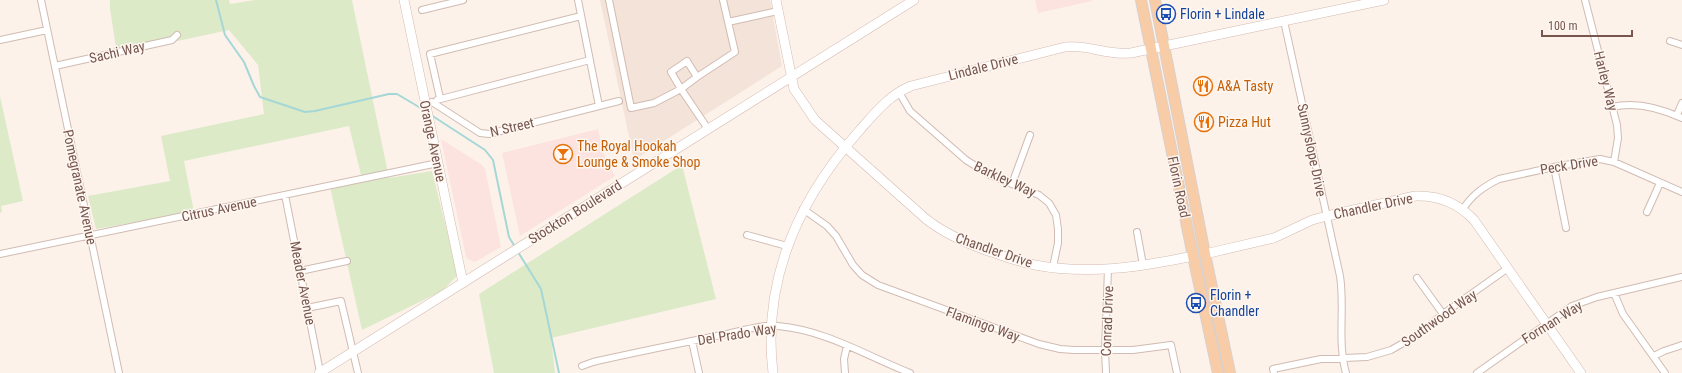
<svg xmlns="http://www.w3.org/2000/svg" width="1682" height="373" font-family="'Roboto Condensed',sans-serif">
  <rect width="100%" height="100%" fill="#fcf2ea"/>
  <path fill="#f4e3d9" d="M600 0H770L782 66 634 160Z"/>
  <path fill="#fce3df" d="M1035 0H1092V1L1038 13Z
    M598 129 605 158 615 176 520 236 502 153Z
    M441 139 482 165 485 169 501 247 475 262 469 260 466 257Z"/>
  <path fill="#dceac8" d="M110 0H229L230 4 255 0H352L389 178 432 171 458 275 442 291 362 330 330 187 362 179 349 126 184 161 194 212 96 229 88 196 170 181 161 136 264 114 258 65 229 30 117 54 110 9Z
    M0 96 23 201 1 206 2 212 0 213Z
    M682 165 716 299 551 338 555 373H494L479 294Z"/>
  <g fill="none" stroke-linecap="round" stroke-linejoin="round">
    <path stroke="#a5d7d7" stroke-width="2" d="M216 0 225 35 244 62 254 86 260 97 305 112 315 111 389 94H397L424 110
      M431 115 485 150 493 160 509 237 515 247
      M518 252 541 289 559 373"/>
    <defs>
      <path id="street" d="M41 0 119 373
        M578 0 599 106
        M609 0 631 108 654 103 681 89 708 129
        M1585 0 1617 125 1618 138 1614 162
        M422 10 463 0
        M1284 21 1340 276C1345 308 1337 341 1346 373
        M728 22 778 11
        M0 40 47 30
        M1670 41 1682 45
        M687 61 697 77 681 89 671 72Z
        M55 66 172 40 177 35
        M697 77 735 52 723 0
        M899 92 910 111 966 160 990 175 1039 195 1049 203 1056 215 1058 229V243L1053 267
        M440 98 430 54 581 16
        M437 100 590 60
        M432 102 480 133 489 134 619 101
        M1612 107C1636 101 1660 108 1682 118
        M1677 115 1682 103
        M1554 167 1566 228
        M1012 184 1030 135
        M285 195 320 372
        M803 209 827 226 836 236 853 265 862 275 878 285 1039 344 1060 349 1074 350H1133L1171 345 1177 373
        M1463 209C1472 195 1483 187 1499 179L1554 167 1600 159 1614 162 1682 192
        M1647 212 1660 183
        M1137 232 1143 265
        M747 235 787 246
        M0 254 438 163
        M300 271 347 261
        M1417 278 1443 314
        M1614 293 1623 314 1665 373
        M307 308 341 301 358 373
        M692 341 699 373
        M1654 356 1664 351 1682 345
        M582 366 593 362C636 352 678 344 721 335 739 332 760 324 778 326 825 330 867 356 910 373
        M845 373 844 359 847 346
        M1106 373 1105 350 1108 269
        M1274 373 1273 369 1321 359 1367 357 1391 350 1419 334 1443 314 1508 268
        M1477 373 1572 306 1597 297 1682 277"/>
      <path id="secondary" d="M404 0 463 283
        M776 0 794 89 815 120 926 219C945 234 966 243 988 251 1004 256 1019 262 1035 265 1088 275 1141 267 1193 256
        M1205 254 1274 238 1312 220 1327 216 1415 196C1438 195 1458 203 1474 220L1581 373
        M319 373 914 0
        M773 373C762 280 798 200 859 131 874 114 889 95 911 86L1065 47C1088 44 1108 56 1131 53L1384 0"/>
      <path id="primary" d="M1141 0 1193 256 1218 373
        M1155 0 1205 254 1230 373"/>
    </defs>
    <use href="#street" stroke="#d1bbb2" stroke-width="8"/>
    <use href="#secondary" stroke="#d4bab0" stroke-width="10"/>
    <use href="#primary" stroke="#d9d0cd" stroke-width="12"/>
    <use href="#street" stroke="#fff" stroke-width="6"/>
    <use href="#secondary" stroke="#fff" stroke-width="9"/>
    <use href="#primary" stroke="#f8cca6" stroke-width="10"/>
  </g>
  <defs>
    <symbol id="bus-ring" viewBox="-11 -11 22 22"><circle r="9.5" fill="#fef7f1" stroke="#1a4fb4" stroke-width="1.5"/><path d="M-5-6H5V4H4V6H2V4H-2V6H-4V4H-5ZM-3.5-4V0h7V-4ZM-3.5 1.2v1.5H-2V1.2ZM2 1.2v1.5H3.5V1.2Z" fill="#1a4fb4"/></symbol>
    <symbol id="restaurant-ring" viewBox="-11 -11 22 22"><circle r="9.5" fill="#fef7f1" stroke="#e8710a" stroke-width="1.5"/><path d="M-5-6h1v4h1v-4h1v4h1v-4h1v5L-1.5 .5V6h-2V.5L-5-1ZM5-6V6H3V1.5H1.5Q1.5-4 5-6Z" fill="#e8710a"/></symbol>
    <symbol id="bar-ring" viewBox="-11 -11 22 22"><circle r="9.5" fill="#fef7f1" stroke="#e8710a" stroke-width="1.5"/><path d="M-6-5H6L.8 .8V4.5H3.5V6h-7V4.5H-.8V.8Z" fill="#e8710a"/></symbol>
  </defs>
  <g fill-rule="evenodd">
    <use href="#bus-ring" x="1155" y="3" width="22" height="22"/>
    <use href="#restaurant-ring" x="1192" y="75" width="22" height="22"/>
    <use href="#restaurant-ring" x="1193" y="111" width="22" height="22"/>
    <use href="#bar-ring" x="552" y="143" width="22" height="22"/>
    <use href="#bus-ring" x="1185" y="292" width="22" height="22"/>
  </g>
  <g text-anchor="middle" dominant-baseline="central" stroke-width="3" stroke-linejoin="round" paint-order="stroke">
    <g font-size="14" fill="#164399" stroke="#fef7f1" text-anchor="start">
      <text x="1180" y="14">Florin + Lindale</text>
      <text x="1210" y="295">Florin +<tspan x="1210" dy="16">Chandler</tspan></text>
    </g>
    <g font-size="14" fill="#77564e" stroke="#fef7f1">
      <text transform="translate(117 52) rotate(-13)">Sachi Way</text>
      <text transform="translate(983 67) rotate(-14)">Lindale Drive</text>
      <text transform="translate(1606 81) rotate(76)">Harley Way</text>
      <text transform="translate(512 127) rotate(-13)">N Street</text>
      <text transform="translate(433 141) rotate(78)">Orange Avenue</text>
      <text transform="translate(1312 150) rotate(78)">Sunnyslope Drive</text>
      <text transform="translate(1569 165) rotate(-9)">Peck Drive</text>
      <text transform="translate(1005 179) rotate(25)">Barkley Way</text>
      <text transform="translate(80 187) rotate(78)">Pomegranate Avenue</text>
      <text transform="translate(1179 187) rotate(78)">Florin Road</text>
      <text transform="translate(1373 206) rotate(-12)">Chandler Drive</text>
      <text transform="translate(219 209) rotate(-12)">Citrus Avenue</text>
      <text transform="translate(575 212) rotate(-32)">Stockton Boulevard</text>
      <text transform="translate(994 250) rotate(19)">Chandler Drive</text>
      <text transform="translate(303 283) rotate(79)">Meader Avenue</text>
      <text transform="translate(1439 318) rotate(-35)">Southwood Way</text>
      <text transform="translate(1107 321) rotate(-88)">Conrad Drive</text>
      <text transform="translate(1552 322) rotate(-32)">Forman Way</text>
      <text transform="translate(983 324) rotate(20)">Flamingo Way</text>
      <text transform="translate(737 334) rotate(-9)">Del Prado Way</text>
    </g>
    <g font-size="14" fill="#c56008" stroke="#fef7f1" text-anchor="start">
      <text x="1217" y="86">A&amp;A Tasty</text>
      <text x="1218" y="122">Pizza Hut</text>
      <text x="577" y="146">The Royal Hookah<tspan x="577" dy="16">Lounge &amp; Smoke Shop</tspan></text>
    </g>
  </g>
  <path d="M1542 30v6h90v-6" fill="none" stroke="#77564e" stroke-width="2"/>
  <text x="1548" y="30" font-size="12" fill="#77564e" stroke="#fef7f1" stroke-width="3" paint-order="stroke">100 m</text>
</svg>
